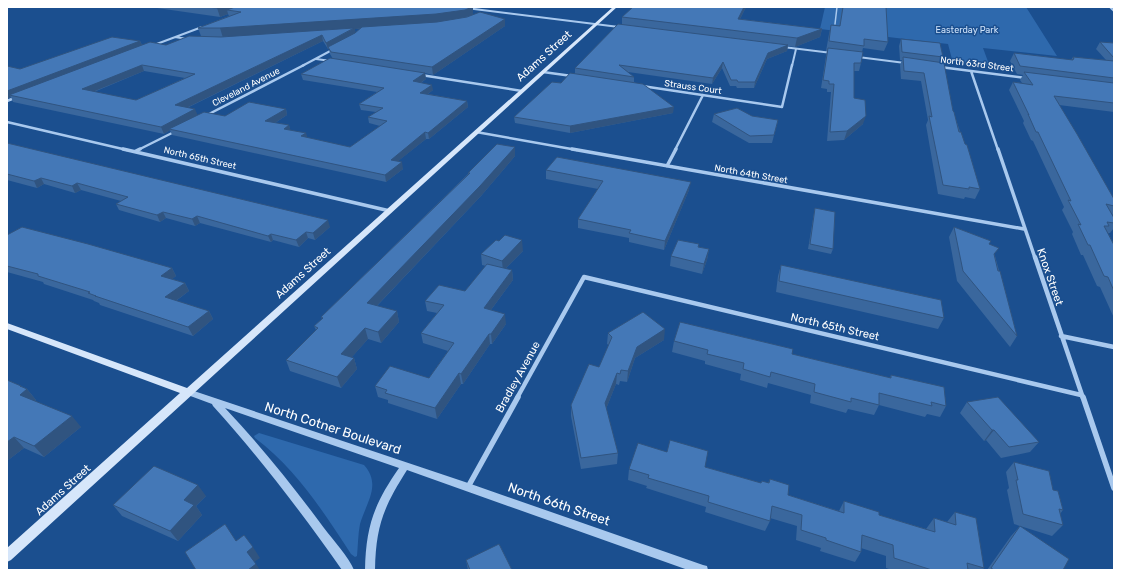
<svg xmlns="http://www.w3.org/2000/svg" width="1121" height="577" font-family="Rubik,sans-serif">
  <rect width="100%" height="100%" fill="#1b4f8f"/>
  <path fill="#2e69ad" d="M825 7H1026L1057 56 983 48 990 67 953 63 948 44 820 29Z
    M259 433 364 465C382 485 366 503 360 524 358 534 358 545 357 556L355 557 351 554C323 511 296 469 255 438L254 436Z"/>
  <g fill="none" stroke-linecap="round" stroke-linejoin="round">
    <path stroke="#a9c9ee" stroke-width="1.5" d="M835 24 837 7"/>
    <path stroke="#a9c9ee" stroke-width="2" d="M458 7 619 27
      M1110 7 1114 11
      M175 37 187 39
      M154 45 202 27
      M783 47 832 53
      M858 57 905 63
      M316 59 331 61
      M302 66 334 49
      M792 66 796 49"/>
    <path stroke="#a9c9ee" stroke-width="2.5" d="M940 67 1026 78
      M971 71 998 150
      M543 72 572 76
      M421 75 522 91
      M642 86 782 107 792 65
      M7 101 17 97
      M207 115 304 65
      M7 122 127 150
      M476 132 577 150
      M138 150 176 131
      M675 150 703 95"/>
    <path stroke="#a9c9ee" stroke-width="3.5" d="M123 149 390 211
      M572 149 1024 229
      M998 149 1035 258
      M136 151 140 149
      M667 166 676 149"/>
    <path stroke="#a9c9ee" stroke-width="4.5" d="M1035 257 1083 398
      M1061 336 1114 347
      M517 398 584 277 1081 395"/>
    <path stroke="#a9c9ee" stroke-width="5.5" d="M1083 397 1114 488
      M468 487 518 397"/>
    <path fill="#a9c9ee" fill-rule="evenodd" d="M188 389 468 483 703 565 707 566 708 570H688L407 470C383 508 376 526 375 570H365C366 526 374 504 399 468L225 408C261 446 293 486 324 528 333 540 349 557 354 570H342C302 513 260 458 213 406L212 404 185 394 184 392 185 390Z"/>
    <path fill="#d6e6fa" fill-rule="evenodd" d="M613 7H617L11 560 7 562V548L180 393 7 329V323L187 388Z"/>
  </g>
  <path fill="#3a679d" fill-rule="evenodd" d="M150 7H473V14L505 26 433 75 425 73 426 79 421 83 433 90 428 94 467 101 468 107 429 139H426L398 161 403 169 386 182 172 135 170 130 164 134 13 102 11 97 7 99 20 69 140 41 142 45H166L201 36 198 28 229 16 228 14 220 17ZM355 29H360L355 33ZM323 41 328 49H329L330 54 333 59 301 74 303 80 377 92 359 104 361 110 376 112 368 117 369 123 380 126 350 147 308 138 290 130 289 125 275 123 287 115 286 109 225 116 197 115 187 108ZM144 71 185 78 136 100 94 92Z
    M746 7 740 19 822 29 820 37 795 47 788 46 787 51 767 59 754 88H737L736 86H730L722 68 712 84 628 72 634 77V82L673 113 570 133 515 123 514 117 561 83 575 74V68L622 25V17Z
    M842 7H886L888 42 884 51 863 48 862 52 861 63 859 71H854V98L863 124 844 140 827 141 831 92H827V89L821 88 826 56 827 51H826L829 34 831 25 839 26Z
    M901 39 943 57 941 62 953 111 980 189 975 199 965 197 964 199 938 194 926 125 928 120 921 81 901 79 900 65 902 60H900L899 46Z
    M1100 42 1114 43V112L1059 105 1114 199V213L1112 215 1114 218V228L1110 233H1108L1114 245V318L1100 287 1097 286 1083 255H1081L1072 234 1073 232 1062 210 1064 207 1033 141 1031 140 1023 123 1024 121 1009 90 1013 82 1022 83 1020 80 1023 75 1017 74 1010 61 1014 53 1071 60 1073 57 1106 60 1096 49Z
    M714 114 752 116 778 120 772 143H749L712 122Z
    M7 143 330 227 315 240 308 238 299 247 273 240 271 242 200 223 195 226 166 218 160 222 119 210 116 204 121 201 81 190 75 193 44 184 37 188 7 180Z
    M515 147V156L481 196 377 306 397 311 399 322 381 343 368 339 351 358H354L357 369 341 388 290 371 286 360 316 330 314 326 322 319 321 317 468 174V173Z
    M546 170 689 190 664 250 629 242V238L578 228V219L598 189 546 179Z
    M815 208 833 249 831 254 808 249 814 213Z
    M954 227 991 241 989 244 995 256 1017 336 1010 347 957 281 949 237Z
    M7 235 172 268 176 276 172 279 185 283 189 291 176 301 209 311 213 319 193 336 100 305 99 303 94 301 93 300 44 284 43 282 7 272Z
    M699 244V247L709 249 707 260 702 274 670 266 671 256Z
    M523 251 505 269 512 270 513 280 491 310 506 324 492 344H490L463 384H461L437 419 388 403V400L378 397 375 386 429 378 448 351 423 343 421 333 437 313 427 311 425 301 465 291 486 266 482 265 481 254Z
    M781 265 944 318 938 329 776 292 778 276Z
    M608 333 664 340 635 358 627 382 620 381 619 385 616 384 606 409 618 453 617 464 581 469 571 416V405L599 367 609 345 607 344Z
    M674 341 792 354 890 378 891 375 946 406 940 417 927 414 925 417 879 405 874 415 848 409 846 413 810 403 811 395 768 383 767 388 740 380 741 374 705 364V361L672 352Z
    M7 380 21 386 27 389 36 400 35 401 81 427 44 457 24 448 7 461Z
    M967 402 1039 442 1030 452 1001 458 986 440 984 441 960 413Z
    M1014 462 1053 490 1063 510 1060 514 1063 525 1052 536 1014 524 1007 490 1009 488 1006 472Z
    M705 467 761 483 762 481 768 483 770 479 788 495 839 511 844 501 879 515 926 529 934 518 947 522 955 512 984 568 983 570H892L886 568V556L861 548V552L855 562 820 551 821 548 796 540 797 526 770 518V521L765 531 705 512 706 507 646 488 647 486 628 480 629 469Z
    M206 496 196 506 202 515 178 541 122 516 113 505Z
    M1020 526 1063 570H987L1011 536Z
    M466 560 512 570H468Z"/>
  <path fill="#305480" d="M221 7H247L227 10 228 14 220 17 217 8Z
    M473 7V15L437 24 355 29 356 34 328 47 329 49H328L326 43 353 29 223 38 220 28Z
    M744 7H746L736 27 738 19Z
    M505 19V26L433 75 432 67Z
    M822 29 820 37 795 47 797 38Z
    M322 35 323 41 178 112 175 105Z
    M140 41 143 47 9 95 11 97 7 99V91Z
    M788 45 787 51 767 59 754 88 755 82 768 53Z
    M723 62 722 68 712 84 713 78Z
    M142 65 144 71 85 95 82 89Z
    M425 73 426 79 414 87 413 81Z
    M432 85 433 90 421 99 420 93Z
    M467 101 468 107 429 139 428 133Z
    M674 107 673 113 570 133V126Z
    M195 109 198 116 169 129 170 130 164 134 161 127Z
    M286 109 287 115 267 128 265 121Z
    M866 116 863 124 844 140 847 131Z
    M289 125 291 132 284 129Z
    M425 132 426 139 392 166 391 160Z
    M306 133 308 139 301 136Z
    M515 147V156L481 196 370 313 367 303Z
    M402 162 403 169 386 182 385 175Z
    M41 178 44 184 37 188 34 181Z
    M691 182 689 190 664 250 665 241Z
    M77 183 81 190 75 193 72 186Z
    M163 212 166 218 160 222 157 215Z
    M197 216 200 223 195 226 192 219Z
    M328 220 330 227 315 240 313 233Z
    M306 232 308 238 299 247 296 240Z
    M271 234 273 240 271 242 268 236Z
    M522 240 523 251 503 271 502 261Z
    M709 249 707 260 702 274 704 264Z
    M172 268 176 276 166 284 161 276Z
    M512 270 513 280 485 318 484 308Z
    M185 283 189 291 170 305 165 297Z
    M209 311 213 319 193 336 188 327Z
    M397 311 399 322 381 343 378 332Z
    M505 314 506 324 492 344 491 334Z
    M365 328 368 339 345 365 341 354Z
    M665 329 664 340 635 358 627 382 628 371 637 347Z
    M489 334 490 344 463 384 461 374Z
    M354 358 357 369 341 388 337 377Z
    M459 373 461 384 437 419 435 408Z
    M617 373 616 384 604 414 605 403Z
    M20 386H21L25 390 27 389 36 400 29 405 20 395Z
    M72 416 81 427 44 457 34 446Z
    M992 430H994L986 440 984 441Z
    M14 437 24 448 7 461V442Z
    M198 485 206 496 196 506 202 515 178 541 170 531 184 500Z
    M253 547 260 558 254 562 247 552Z
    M256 564 260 570H248Z"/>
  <path fill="#4478b7" stroke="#305480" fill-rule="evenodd" d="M206 7H221L217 8Z
    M235 7H472L465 10 436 14 220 28H198L241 12 227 10Z
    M633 7H744L738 19 822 29 797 38 622 17Z
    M843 7H886L888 42 864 39V46L829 41 831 25 840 26Z
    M480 12 505 19 432 67 331 52 328 47 355 33 362 27 437 22 467 17Z
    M618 24 788 45 768 53 755 82H738L737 80H731L723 62 713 78 619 65 634 77 575 68Z
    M354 28 326 43 322 35 175 105 195 109 161 127 9 95 150 42 166 45 189 36 221 37ZM142 65 195 74 136 100 82 89Z
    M112 37 140 41 7 91V66L20 69Z
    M901 39 940 43 943 57 902 52Z
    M1100 42 1114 43V58Z
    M828 48 863 52 861 63H854V98L865 100 866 116 847 131 830 132 834 84H829V81L823 80Z
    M1014 53 1073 60V59H1074L1073 57 1114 61V78L1020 66Z
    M903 57 944 63 953 111 954 112 959 132H961L965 144 967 145 980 189 969 187V189L943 185 929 116 932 117 924 73 904 71Z
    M330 58 425 73 413 81 432 85 420 93 467 101 428 133 425 132 391 160 402 162 385 175 169 129 204 112 225 116 249 102 286 109 265 121 289 125 284 129 306 133 301 136 350 147 387 121 368 117 383 108 359 104 384 88 301 74Z
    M1024 72 1114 83V103L1054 96 1077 134 1114 199V206L1106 204 1114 218V223L1107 222 1109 226H1104L1114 245V291L1108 277 1104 276 1090 245H1088L1078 224 1081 225 1068 200 1071 201 1038 132H1036L1028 114 1029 115 1013 82 1033 85Z
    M570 73 643 84 674 107 570 126 514 117 552 82 561 83Z
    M737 108 752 116 778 120 774 135 750 136 714 114Z
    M7 143 328 220 313 233 306 232 296 240 271 234 268 236 197 216 192 219 163 212 157 215 116 204 128 197 77 183 72 186 41 178 34 181 7 174Z
    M497 144 515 147 480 186 367 303 397 311 378 332 365 328 341 354 354 358 337 377 286 360 318 328 314 326 323 318 321 317 470 173H468Z
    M557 157 691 182 665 241 629 233 631 230 578 219 603 181 546 170Z
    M815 208 835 212 833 249 810 244Z
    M22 227 88 244 172 268 161 276 185 283 165 297 209 311 188 327 95 296H96L88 293 90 292 38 276V274L7 266V235Z
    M954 227 991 241 989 244 999 248 994 254 998 271H1000L1017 336 963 271Z
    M505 235 522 240 502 261 481 254 496 240 499 241Z
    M678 240 699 244 698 247 709 249 704 264 671 256Z
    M487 264 512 270 484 308 505 314 491 334H489L461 374 459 373 435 408 385 393 387 390 375 386 390 366 429 378 454 343 421 333 444 305 425 301 439 285 465 291Z
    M781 265 941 300 944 318 779 281Z
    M643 312 665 329 637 347 628 371 621 370 620 374 617 373 605 403 618 453 581 458 571 405 589 364 599 367 612 337 608 333Z
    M680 322 793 349 792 354 891 378V375L944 387 946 406 931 402 932 406 879 393V405L851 398V402L814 392 815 384 771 372 770 377 743 369 744 363 707 354 708 350 674 341Z
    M7 380 21 386H20L27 389 20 395 72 416 34 446 14 437 7 442Z
    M998 397 1039 442 1009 447 994 430H992L967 402Z
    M670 440 708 451 705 467 761 483 762 481 769 483 770 479 789 485 788 495 844 513V501L879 512V515L935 532 934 518 956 525 955 512 976 518 984 568 967 563 968 570H932L894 558 893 545 862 535 861 552 826 540V538L801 530 802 515 772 506 770 521 708 502 709 496 648 478 649 475 629 469 638 443 667 452Z
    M1014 462 1049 471 1053 490 1058 491 1063 510 1059 509 1063 525 1023 514 1016 480H1018Z
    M154 466 198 485 184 500 194 505 170 531 113 505Z
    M225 524 236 541 244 535 253 547 247 552 256 564 248 570H196L185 552Z
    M1020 526 1069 559 1063 570H994L991 568Z
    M499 544 512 570H470L466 560Z"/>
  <g text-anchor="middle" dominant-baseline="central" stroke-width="3" stroke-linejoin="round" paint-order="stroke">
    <g font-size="9" fill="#cfe3fa" stroke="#1b4f8f">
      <text x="967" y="30">Easterday Park</text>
    </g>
    <g font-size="9" fill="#fff" stroke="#1b4f8f">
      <text transform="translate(977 64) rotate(7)">North 63rd Street</text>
      <text transform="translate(246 87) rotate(-27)">Cleveland Avenue</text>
      <text transform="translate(693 87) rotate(8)">Strauss Court</text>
      <text transform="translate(200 158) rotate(13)">North 65th Street</text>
      <text transform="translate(751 174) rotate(10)">North 64th Street</text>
    </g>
    <g font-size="11" fill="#fff" stroke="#1b4f8f">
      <text transform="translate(544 56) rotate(-42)">Adams Street</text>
      <text transform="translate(303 273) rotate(-42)">Adams Street</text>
      <text transform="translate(1050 277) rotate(71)">Knox Street</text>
      <text transform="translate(835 327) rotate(13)">North 65th Street</text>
      <text transform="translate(518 377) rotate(-61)">Bradley Avenue</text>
      <text transform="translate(63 490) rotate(-42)">Adams Street</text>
    </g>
    <g font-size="13" fill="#fff" stroke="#1b4f8f">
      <text transform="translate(333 428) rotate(18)">North Cotner Boulevard</text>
      <text transform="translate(559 504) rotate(19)">North 66th Street</text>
    </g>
  </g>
  <rect width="1121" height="577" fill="none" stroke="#ffffff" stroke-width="16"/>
</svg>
